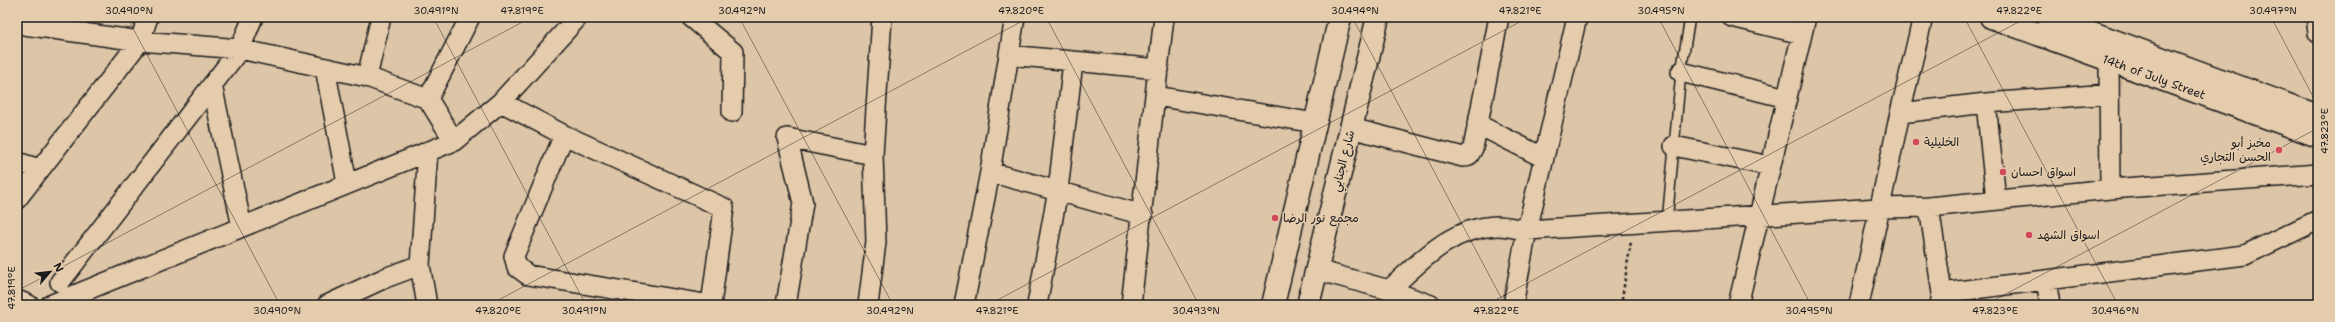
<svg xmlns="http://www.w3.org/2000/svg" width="2335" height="322" font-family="'Shantell Sans','Playpen Sans Arabic',sans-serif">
  <rect width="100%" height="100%" fill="#ddc5a7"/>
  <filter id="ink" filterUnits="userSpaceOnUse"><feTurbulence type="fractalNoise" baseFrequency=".025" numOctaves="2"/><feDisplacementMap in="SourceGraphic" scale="8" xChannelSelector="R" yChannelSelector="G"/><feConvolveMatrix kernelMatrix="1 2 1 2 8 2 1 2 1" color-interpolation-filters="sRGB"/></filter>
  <g filter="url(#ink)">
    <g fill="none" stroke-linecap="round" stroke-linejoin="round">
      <defs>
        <path id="lane" d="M1667 222 1681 72 1690 17"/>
        <path id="street" d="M691 17 733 52 732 112
          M1732 17 1802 34
          M2316 17 2318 33
          M17 24 140 41 240 49 367 77 428 99 454 141
          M1009 55 1159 69
          M2109 61 2110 189
          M325 68 347 183
          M1681 72 1787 98
          M367 77 381 17
          M212 85 242 227
          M1156 96 1315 123
          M428 99 470 17
          M501 102 564 135 724 208 711 305
          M1986 103 2109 94
          M1900 113 1986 103 1996 200
          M1477 124 1544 158
          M1351 128 1463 157 1469 155 1473 148 1499 17
          M564 135 514 256 517 267 528 275 711 305
          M1674 146 1770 166
          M17 162 40 169
          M990 172 1143 215
          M17 199 140 41 148 17
          M1929 207 1942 293 1940 305
          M1317 270 1389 290 1431 305
          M2046 280 2050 305
          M60 282 240 49 253 17
          M1389 290C1420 262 1451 227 1497 226 1507 226 1518 229 1527 230L1879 208 1929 207 2110 189 2318 174
          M1942 293 2245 255 2318 220
          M17 300 29 305
          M50 305 454 141 501 102 578 17
          M327 305 385 278 420 265
          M427 305 420 265 428 151
          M786 305 803 203 787 138 873 155
          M868 305 876 242 873 155 882 17
          M964 305 990 172 1015 17
          M1037 305 1058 190 1073 62
          M1131 305 1164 17
          M1513 305 1527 230 1577 17
          M1738 305 1806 17
          M1859 305 1900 113 1923 17"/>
        <path id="secondary" d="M1991 17 2318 136
          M2049 17 2318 116
          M1273 305 1340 17
          M1308 305 1378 17"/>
      </defs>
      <use href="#lane" stroke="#1c1c1c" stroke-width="12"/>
      <use href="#street" stroke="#1c1c1c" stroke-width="22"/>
      <use href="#secondary" stroke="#1c1c1c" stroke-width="25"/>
      <path stroke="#1c1c1c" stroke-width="2.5" stroke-dasharray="3 3" stroke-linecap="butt" d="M1621 305 1631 241"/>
      <use href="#lane" stroke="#e5ccad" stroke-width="9"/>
      <use href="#street" stroke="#e5ccad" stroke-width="19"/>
      <use href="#secondary" stroke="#e5ccad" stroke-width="22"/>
    </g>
  </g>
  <path fill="none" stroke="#1c1c1c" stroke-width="1" stroke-opacity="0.45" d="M127 17 280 305M433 17 586 305M739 17 893 305M1046 17 1199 305M1352 17 1505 305M1658 17 1811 305M1964 17 2118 305M2271 17 2318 106M17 25 33 17M17 291 532 17M489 305 1030 17M988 305 1529 17M1486 305 2028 17M1985 305 2318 128"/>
  <g fill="#d1495b" stroke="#e5ccad" stroke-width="1.5">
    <circle cx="1916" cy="142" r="4"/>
    <circle cx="2279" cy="150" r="4"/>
    <circle cx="2003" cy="172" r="4"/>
    <circle cx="1275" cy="218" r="4"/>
    <circle cx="2029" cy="235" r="4"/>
  </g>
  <g text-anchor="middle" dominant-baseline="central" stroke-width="3" stroke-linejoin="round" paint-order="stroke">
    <g font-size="12" fill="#1c1c1c" stroke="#e5ccad">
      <text transform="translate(2154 77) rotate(20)">14th of July Street</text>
      <text transform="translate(1343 161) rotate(-76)">شارع الجنابي</text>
    </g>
    <g font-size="12" fill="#1c1c1c" stroke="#e5ccad" text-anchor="start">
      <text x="1924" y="142">الخليلية</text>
      <text x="2271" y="143" text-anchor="end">مخبز أبو<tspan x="2271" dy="14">الحسن التجاري</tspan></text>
      <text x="2011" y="172">اسواق احسان</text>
      <text x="1283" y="218">مجمع نور الرضا</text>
      <text x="2037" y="235">اسواق الشهد</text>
    </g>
  </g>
  <rect width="2335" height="322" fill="none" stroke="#e5ccad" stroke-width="44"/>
  <g transform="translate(50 272) rotate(62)" stroke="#e5ccad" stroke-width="3" paint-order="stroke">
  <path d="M0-3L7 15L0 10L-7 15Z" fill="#1c1c1c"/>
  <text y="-6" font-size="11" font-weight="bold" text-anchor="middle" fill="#1c1c1c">N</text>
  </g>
  <rect x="22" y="22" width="2291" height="278" fill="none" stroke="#1c1c1c" stroke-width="1.5"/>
  <g font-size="10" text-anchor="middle" fill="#1c1c1c">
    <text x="129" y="14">30.490°N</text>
    <text x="436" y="14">30.491°N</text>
    <text x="522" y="14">47.819°E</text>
    <text x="742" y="14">30.492°N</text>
    <text x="1021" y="14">47.820°E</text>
    <text x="1355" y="14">30.494°N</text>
    <text x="1520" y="14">47.821°E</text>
    <text x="1661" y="14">30.495°N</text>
    <text x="2019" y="14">47.822°E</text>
    <text x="2273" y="14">30.497°N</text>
    <text transform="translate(2324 131) rotate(-90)" y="4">47.823°E</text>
    <text transform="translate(11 288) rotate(-90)" y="4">47.819°E</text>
    <text x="277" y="314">30.490°N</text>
    <text x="498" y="314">47.820°E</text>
    <text x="584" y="314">30.491°N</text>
    <text x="890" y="314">30.492°N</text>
    <text x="997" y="314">47.821°E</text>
    <text x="1196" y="314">30.493°N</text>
    <text x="1496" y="314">47.822°E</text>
    <text x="1809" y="314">30.495°N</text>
    <text x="1995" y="314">47.823°E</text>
    <text x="2115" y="314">30.496°N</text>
  </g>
</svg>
